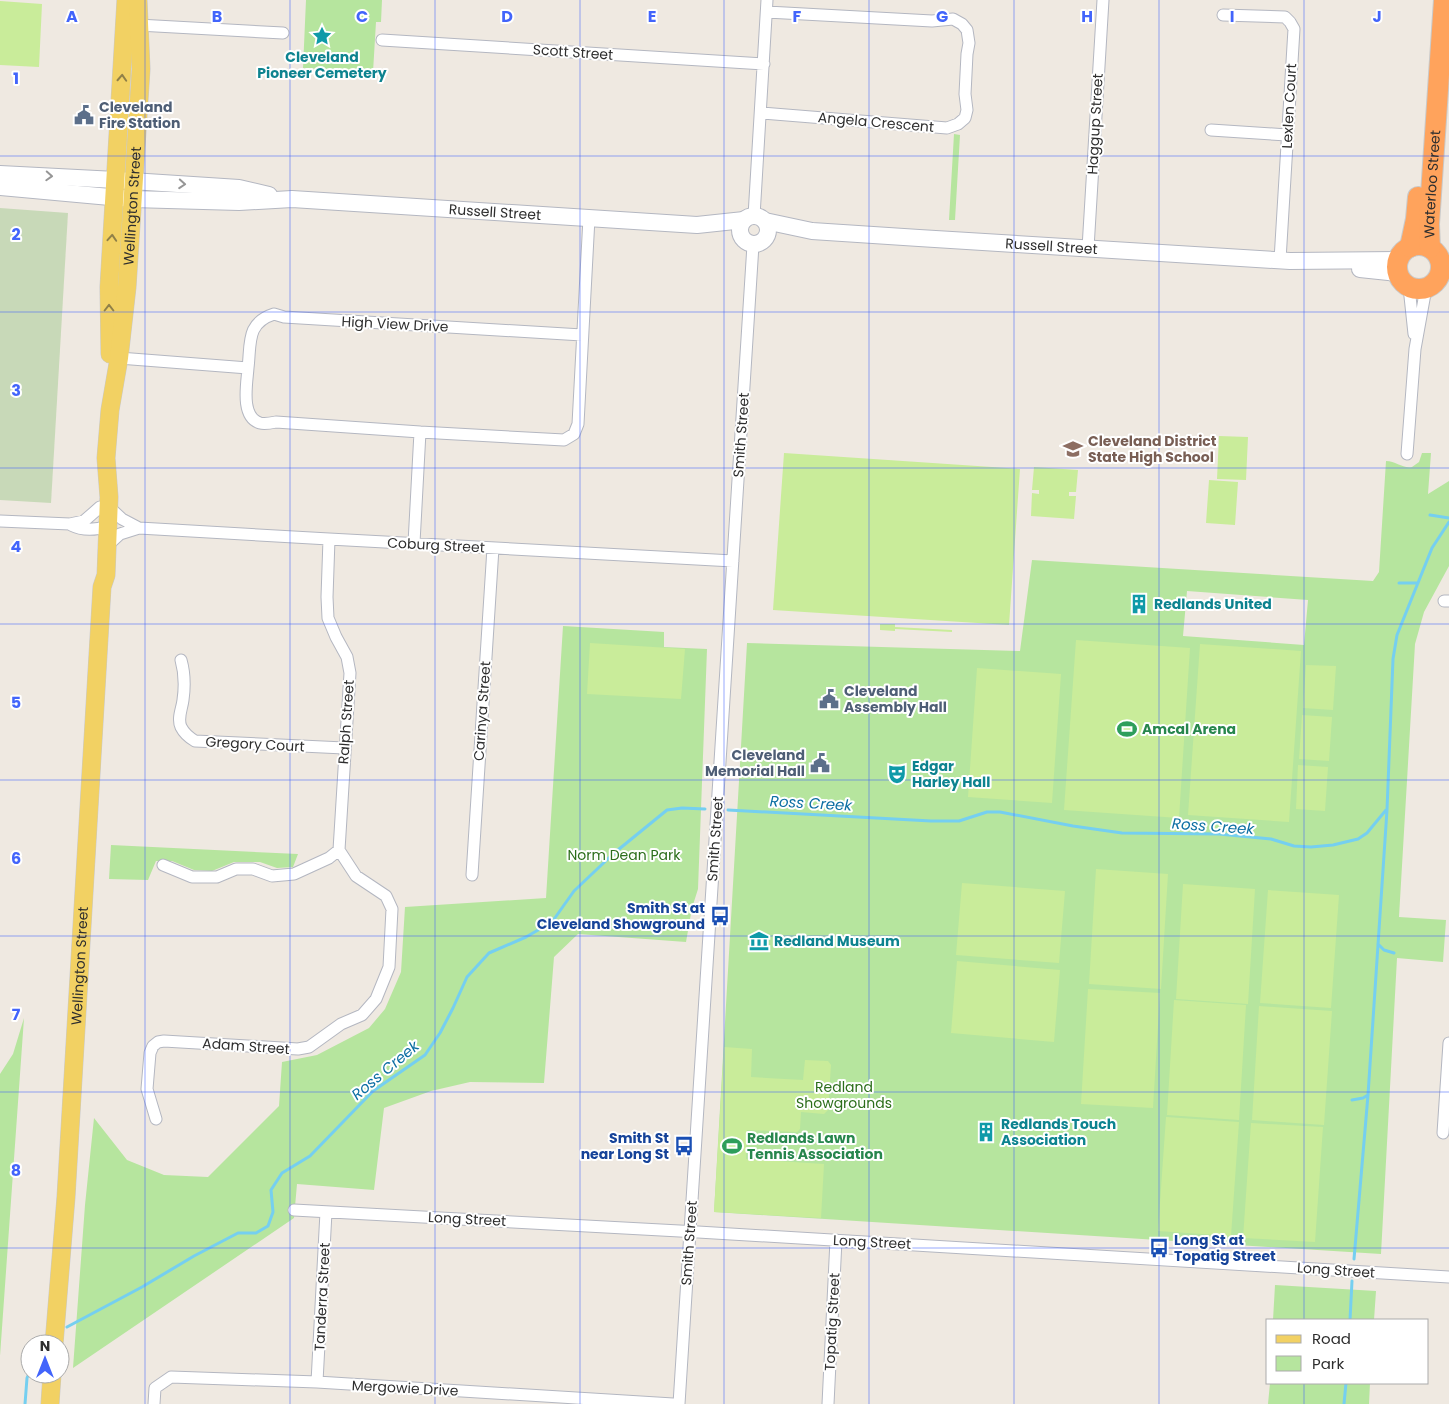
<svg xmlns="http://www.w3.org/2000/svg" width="1449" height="1404" font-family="Poppins,sans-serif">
  <rect width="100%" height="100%" fill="#efe9e1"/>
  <path fill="#b6e59e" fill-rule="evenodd" d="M306 0H382L381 22H376L373 72 303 68Z
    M954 134 960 135 955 220H949Z
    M1422 453H1431L1428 494 1449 481V566L1424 612 1415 644 1399 917 1446 920 1443 962 1397 958 1381 1254 714 1212 747 643 1020 651 1032 560 1373 581 1379 572 1386 461C1396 461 1403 469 1412 467L1419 462ZM1187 591 1308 600 1304 645 1183 636Z
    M563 626 664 632V647L707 649 698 889 692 908 686 942 578 934 554 957 544 1083 470 1082 431 1091 384 1108 374 1190 297 1184 294 1218 73 1368 85 1205 94 1118 127 1160 164 1175 208 1177 279 1106 282 1062 317 1055 369 1028 385 1009 401 972 405 907 546 898Z
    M111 845 298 854 293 867 277 868 260 862H234L212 871 194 870 172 861H156L148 880 109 879Z
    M24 1018 0 1356V1074L13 1054Z
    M1275 1285 1376 1291 1374 1320H1273Z
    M1270 1383H1370L1369 1404H1268Z"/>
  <path fill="#c8d9b8" d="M0 208 68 213 51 503 0 500Z"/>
  <path fill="#c9ec9a" d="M0 1 42 4 39 67 0 65Z
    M1219 436 1248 437 1246 480 1217 479Z
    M784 453 1020 469 1009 625 773 610Z
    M1034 467 1078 470 1076 492H1069V496H1076L1074 519 1031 516 1032 493 1039 494V490H1032Z
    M1209 480 1238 482 1235 525 1206 523Z
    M880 624H895V627L952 630V632L895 629V631L880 630Z
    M1076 640 1190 648 1179 818 1064 810Z
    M590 643 685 649 681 699 587 694Z
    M1200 644 1301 651 1289 822 1188 815Z
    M1306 665 1336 666 1333 710 1303 708Z
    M977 668 1061 674 1052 803 968 797Z
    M1302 715 1332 717 1329 761 1299 759Z
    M1298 765 1328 767 1325 811 1296 809Z
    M1096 869 1168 874 1161 989 1089 984Z
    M962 883 1065 891 1059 963 956 955Z
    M1183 884 1255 889 1248 1004 1176 999Z
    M1268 890 1339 895 1331 1008 1260 1003Z
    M957 961 1060 970 1054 1042 951 1033Z
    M1088 989 1160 993 1153 1108 1081 1104Z
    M1174 1000 1246 1005 1239 1120 1167 1115Z
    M1259 1006 1332 1011 1324 1125 1252 1120Z
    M724 1047 752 1049 751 1077 803 1080 805 1060 828 1061 831 1065 828 1110 824 1114 801 1112 800 1129 797 1132 747 1130 746 1159 824 1164 821 1218 714 1212Z
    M1166 1117 1239 1122 1231 1236 1158 1231Z
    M1251 1123 1323 1127 1315 1242 1243 1238Z"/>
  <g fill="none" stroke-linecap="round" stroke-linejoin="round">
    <path stroke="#75cff0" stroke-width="3" d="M1430 515 1449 518
      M1399 583H1418
      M728 810 931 821H959L987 812H1000L1073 826 1122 833 1219 834 1271 839 1294 846 1311 847 1333 845 1358 839 1367 833 1386 810
      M1378 944 1384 950 1394 953
      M1352 1100 1363 1098 1368 1095
      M1354 1259 1368 1095 1387 810 1393 659 1397 635 1432 548 1449 522
      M1350 1320 1352 1281
      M67 1327 142 1287 194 1256 238 1233H256L268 1226 273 1212 271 1190 282 1173 310 1156 373 1091 425 1055 440 1033 453 1008 467 977 489 953 526 937 552 922 574 891 613 854 667 810 682 808 705 809
      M39 1344 46 1339
      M25 1404 27 1378 30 1371
      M1344 1404 1346 1383"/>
    <defs>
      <path id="street" d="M1223 15 1285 17 1290 22 1294 29 1280 260
        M138 25 283 33
        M382 40 764 64
        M761 113 947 128 958 124 965 118 967 110 965 94 967 54 969 43 967 30 962 24 953 19 932 21 767 12
        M1211 130 1287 135
        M754 216 767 0
        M1088 248 1103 0
        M1409 287 1414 334
        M119 358 248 368C251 343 246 323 274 314L284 317 582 335
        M248 368C247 383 240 417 260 423 264 424 271 423 276 422L420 432
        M1407 454 1415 349 1426 288
        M108 506 122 519 139 528
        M0 521 70 524 84 521 100 507
        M71 525C83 531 96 530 108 526
        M329 539 327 597 328 618 336 637 347 657 350 673 339 850
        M414 543 420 432 564 440 574 434 578 424 589 218
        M107 546 120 534 139 528 329 539 733 561
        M1444 601H1449
        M181 660C185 674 185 686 183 700 182 709 177 718 181 727 184 733 190 738 195 741L344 748
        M163 865 192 877H217L236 869H253L272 876 294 874 329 858 339 850
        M472 875 493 548
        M156 1119 147 1089 150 1053 153 1046 158 1042 164 1041 298 1049 309 1047 341 1024 362 1015 376 999 389 967 392 909 386 896 356 876 339 850
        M1443 1133 1449 1043
        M294 1210 698 1232 1449 1277
        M317 1382 326 1212
        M154 1404 155 1388 171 1377 317 1382 673 1404
        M679 1404 753 245
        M828 1404 836 1240"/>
      <g id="secondary">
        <path d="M0 174 116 180 239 188 269 195"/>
        <path id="s1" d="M0 187 132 199 239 202 292 199 697 225 744 220"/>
        <circle cx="754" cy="230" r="14"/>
        <path id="s2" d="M765 221 812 231 919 238 1290 261 1398 260"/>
        <path d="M1360 269 1398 273"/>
      </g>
      <g id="primary">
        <path d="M110 354 109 287 126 0"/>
        <path id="s3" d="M54 1344 66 1197 102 587 106 575 109 497 106 458 110 410 119 358 127 287 141 69 138 0"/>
        <path d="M50 1404 52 1374"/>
      </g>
      <g id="highway">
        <circle cx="1419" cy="267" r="22"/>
        <path d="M1410 247 1416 219 1418 197"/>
        <path id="s4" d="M1430 248 1429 224 1444 0"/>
      </g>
    </defs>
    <use href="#street" stroke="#b4b7c1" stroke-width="13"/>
    <use href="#secondary" stroke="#b4b7c1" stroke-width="18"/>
    <use href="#primary" stroke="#c9c9c9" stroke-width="19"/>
    <use href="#highway" stroke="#c9c9c9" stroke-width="22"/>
    <use href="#street" stroke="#fff" stroke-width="11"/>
    <use href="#secondary" stroke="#fff" stroke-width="16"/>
    <use href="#primary" stroke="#f2d163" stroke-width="18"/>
    <use href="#highway" stroke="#ffa35c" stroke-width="20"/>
  </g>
  <defs><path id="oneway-chevron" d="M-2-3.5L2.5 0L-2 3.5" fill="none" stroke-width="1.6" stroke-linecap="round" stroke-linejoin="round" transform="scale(1.25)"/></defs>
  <g stroke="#908048">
    <use href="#oneway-chevron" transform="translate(122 78) rotate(-87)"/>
    <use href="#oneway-chevron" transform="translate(112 238) rotate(-86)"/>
    <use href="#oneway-chevron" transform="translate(109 308) rotate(-90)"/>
  </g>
  <g stroke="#969696">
    <use href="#oneway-chevron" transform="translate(49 176) rotate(3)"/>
    <use href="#oneway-chevron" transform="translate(182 184) rotate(4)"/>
  </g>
  <path fill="none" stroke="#4264fb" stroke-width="1" stroke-opacity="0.55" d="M145 0V1404M290 0V1404M435 0V1404M580 0V1404M724 0V1404M869 0V1404M1014 0V1404M1159 0V1404M1304 0V1320M0 156H1449M0 312H1449M0 468H1449M0 624H1449M0 780H1449M0 936H1449M0 1092H1449M0 1248H1449M1304 1383V1404"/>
  <defs>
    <symbol id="sight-bare" viewBox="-9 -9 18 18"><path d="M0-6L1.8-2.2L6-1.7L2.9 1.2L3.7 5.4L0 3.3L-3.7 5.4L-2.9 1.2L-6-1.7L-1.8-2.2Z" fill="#0f9aa8" stroke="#fff" stroke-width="2.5" paint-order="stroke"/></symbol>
    <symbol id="civic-bare" viewBox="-9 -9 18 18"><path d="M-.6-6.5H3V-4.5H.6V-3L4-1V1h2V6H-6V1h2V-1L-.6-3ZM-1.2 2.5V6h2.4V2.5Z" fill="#5c6f8a" stroke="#fff" stroke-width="2.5" paint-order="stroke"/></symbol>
    <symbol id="school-bare" viewBox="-9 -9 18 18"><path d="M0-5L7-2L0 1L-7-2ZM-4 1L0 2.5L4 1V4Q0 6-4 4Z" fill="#8d6e63" stroke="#fff" stroke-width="2.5" paint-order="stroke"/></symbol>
    <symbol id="building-bare" viewBox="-9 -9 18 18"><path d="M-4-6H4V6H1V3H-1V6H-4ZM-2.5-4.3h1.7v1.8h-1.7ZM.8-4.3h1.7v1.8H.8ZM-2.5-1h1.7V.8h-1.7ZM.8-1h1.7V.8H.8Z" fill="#0f9aa8" stroke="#fff" stroke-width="2.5" paint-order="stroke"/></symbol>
    <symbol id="stadium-bare" viewBox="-9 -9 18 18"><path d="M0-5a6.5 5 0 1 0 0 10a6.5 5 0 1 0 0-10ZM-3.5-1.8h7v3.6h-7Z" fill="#2e9e5b" stroke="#fff" stroke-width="2.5" paint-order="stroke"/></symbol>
    <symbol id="theatre-bare" viewBox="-9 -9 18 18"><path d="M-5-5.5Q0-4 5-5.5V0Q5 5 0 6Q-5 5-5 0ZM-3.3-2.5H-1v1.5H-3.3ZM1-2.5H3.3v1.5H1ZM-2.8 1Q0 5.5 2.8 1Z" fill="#0f9aa8" stroke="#fff" stroke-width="2.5" paint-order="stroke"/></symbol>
    <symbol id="bus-bare" viewBox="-9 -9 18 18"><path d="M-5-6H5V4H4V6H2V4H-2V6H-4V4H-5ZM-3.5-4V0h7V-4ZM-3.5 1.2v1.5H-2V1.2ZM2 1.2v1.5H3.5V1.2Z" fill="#1a4fb4" stroke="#fff" stroke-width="2.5" paint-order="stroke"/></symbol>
    <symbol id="museum-bare" viewBox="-9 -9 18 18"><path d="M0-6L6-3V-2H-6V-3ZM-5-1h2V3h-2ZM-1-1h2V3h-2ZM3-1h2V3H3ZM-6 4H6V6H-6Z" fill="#0f9aa8" stroke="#fff" stroke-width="2.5" paint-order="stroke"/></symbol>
  </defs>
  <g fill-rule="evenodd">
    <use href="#sight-bare" x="308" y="22" width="28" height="28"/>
    <use href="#civic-bare" x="70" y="101" width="28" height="28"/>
    <use href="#school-bare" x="1059" y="435" width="28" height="28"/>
    <use href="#building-bare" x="1125" y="590" width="28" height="28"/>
    <use href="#civic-bare" x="815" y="685" width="28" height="28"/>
    <use href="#stadium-bare" x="1113" y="715" width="28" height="28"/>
    <use href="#civic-bare" x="806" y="749" width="28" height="28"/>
    <use href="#theatre-bare" x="883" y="760" width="28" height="28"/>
    <use href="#bus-bare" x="706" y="902" width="28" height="28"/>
    <use href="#museum-bare" x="745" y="927" width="28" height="28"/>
    <use href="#building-bare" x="972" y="1118" width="28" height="28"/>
    <use href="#bus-bare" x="670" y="1132" width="28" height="28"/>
    <use href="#stadium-bare" x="718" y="1132" width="28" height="28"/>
    <use href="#bus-bare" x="1145" y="1234" width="28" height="28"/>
  </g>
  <g text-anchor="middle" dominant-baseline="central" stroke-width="4" stroke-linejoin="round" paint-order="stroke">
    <g font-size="14" fill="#2e2e2e" stroke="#fff">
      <text transform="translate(573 52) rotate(4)">Scott Street</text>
      <text transform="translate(1289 106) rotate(-87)">Lexlen Court</text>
      <text transform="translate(876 122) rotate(5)">Angela Crescent</text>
      <text transform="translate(1095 124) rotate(-87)">Haggup Street</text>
      <text stroke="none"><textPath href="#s4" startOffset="64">Waterloo Street</textPath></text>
      <text stroke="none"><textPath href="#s3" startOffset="1142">Wellington Street</textPath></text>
      <text stroke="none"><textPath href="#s1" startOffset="496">Russell Street</textPath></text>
      <text stroke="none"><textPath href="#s2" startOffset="288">Russell Street</textPath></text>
      <text transform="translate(395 324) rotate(3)">High View Drive</text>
      <text transform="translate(741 435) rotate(-86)">Smith Street</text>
      <text transform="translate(436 545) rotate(3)">Coburg Street</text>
      <text transform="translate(482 711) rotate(-86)">Carinya Street</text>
      <text transform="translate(346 722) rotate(-86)">Ralph Street</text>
      <text transform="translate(255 744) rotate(3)">Gregory Court</text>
      <text transform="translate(715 839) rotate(-86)">Smith Street</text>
      <text stroke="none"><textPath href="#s3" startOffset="379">Wellington Street</textPath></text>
      <text transform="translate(246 1046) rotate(4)">Adam Street</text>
      <text transform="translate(467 1219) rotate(3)">Long Street</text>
      <text transform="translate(872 1242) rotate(3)">Long Street</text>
      <text transform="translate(689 1243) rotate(-86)">Smith Street</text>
      <text transform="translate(1336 1270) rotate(4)">Long Street</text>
      <text transform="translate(322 1297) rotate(-87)">Tanderra Street</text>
      <text transform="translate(832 1322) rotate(-87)">Topatig Street</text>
      <text transform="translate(405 1388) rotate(3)">Mergowie Drive</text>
    </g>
    <g font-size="14" font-weight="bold" fill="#0d838f" stroke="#fff" text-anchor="start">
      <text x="322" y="57" text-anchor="middle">Cleveland<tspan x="322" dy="16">Pioneer Cemetery</tspan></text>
      <text x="1154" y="604">Redlands United</text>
      <text x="912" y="766">Edgar<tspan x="912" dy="16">Harley Hall</tspan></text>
      <text x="774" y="941">Redland Museum</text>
      <text x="1001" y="1124">Redlands Touch<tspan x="1001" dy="16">Association</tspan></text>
    </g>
    <g font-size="14" font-weight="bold" fill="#4e5e75" stroke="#fff" text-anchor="start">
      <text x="99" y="107">Cleveland<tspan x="99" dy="16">Fire Station</tspan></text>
      <text x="844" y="691">Cleveland<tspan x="844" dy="16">Assembly Hall</tspan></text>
      <text x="805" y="755" text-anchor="end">Cleveland<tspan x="805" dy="16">Memorial Hall</tspan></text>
    </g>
    <g font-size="14" font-weight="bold" fill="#785e54" stroke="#fff" text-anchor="start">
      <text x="1088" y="441">Cleveland District<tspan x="1088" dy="16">State High School</tspan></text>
    </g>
    <g font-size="14" font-weight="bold" fill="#27864d" stroke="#fff" text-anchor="start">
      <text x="1142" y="729">Amcal Arena</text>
      <text x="747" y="1138">Redlands Lawn<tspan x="747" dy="16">Tennis Association</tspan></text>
    </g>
    <g font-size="14" fill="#2c6e1b" stroke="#fff">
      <text x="624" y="855">Norm Dean Park</text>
      <text x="844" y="1087">Redland<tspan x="844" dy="16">Showgrounds</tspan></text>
    </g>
    <g font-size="14" font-weight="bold" fill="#164399" stroke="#fff" text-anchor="end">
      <text x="705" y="908">Smith St at<tspan x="705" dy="16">Cleveland Showground</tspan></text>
      <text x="669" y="1138">Smith St<tspan x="669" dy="16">near Long St</tspan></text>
      <text x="1174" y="1240" text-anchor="start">Long St at<tspan x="1174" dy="16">Topatig Street</tspan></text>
    </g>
    <g font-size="15" font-style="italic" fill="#0d6fa3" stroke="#fff">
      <text transform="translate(811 803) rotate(3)">Ross Creek</text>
      <text transform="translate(1213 826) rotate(4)">Ross Creek</text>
      <text transform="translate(385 1070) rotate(-40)">Ross Creek</text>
    </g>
  </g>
  <g font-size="16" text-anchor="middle" font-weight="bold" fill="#4264fb" stroke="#fff" stroke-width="4" stroke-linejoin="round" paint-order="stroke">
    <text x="72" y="22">A</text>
    <text x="217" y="22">B</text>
    <text x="362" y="22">C</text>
    <text x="507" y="22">D</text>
    <text x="652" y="22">E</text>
    <text x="797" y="22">F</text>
    <text x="942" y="22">G</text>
    <text x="1087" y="22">H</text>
    <text x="1232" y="22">I</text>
    <text x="1377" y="22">J</text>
    <text x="16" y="84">1</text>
    <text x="16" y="240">2</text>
    <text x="16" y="396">3</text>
    <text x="16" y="552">4</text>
    <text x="16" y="708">5</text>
    <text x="16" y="864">6</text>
    <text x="16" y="1020">7</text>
    <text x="16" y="1176">8</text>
  </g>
  <rect x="1266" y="1319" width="162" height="65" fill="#ffffff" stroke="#ababab"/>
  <rect x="1276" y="1335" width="25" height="8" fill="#f2d163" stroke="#ababab"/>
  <text x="1312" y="1344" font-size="15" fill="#2e2e2e">Road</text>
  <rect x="1276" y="1356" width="25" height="15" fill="#b6e59e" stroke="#ababab"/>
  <text x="1312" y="1369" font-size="15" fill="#2e2e2e">Park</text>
  <g transform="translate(45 1359)"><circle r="24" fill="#ffffff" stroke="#ababab"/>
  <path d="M0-4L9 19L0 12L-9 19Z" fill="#4264fb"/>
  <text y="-8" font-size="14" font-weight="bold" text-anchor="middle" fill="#2e2e2e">N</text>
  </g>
</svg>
